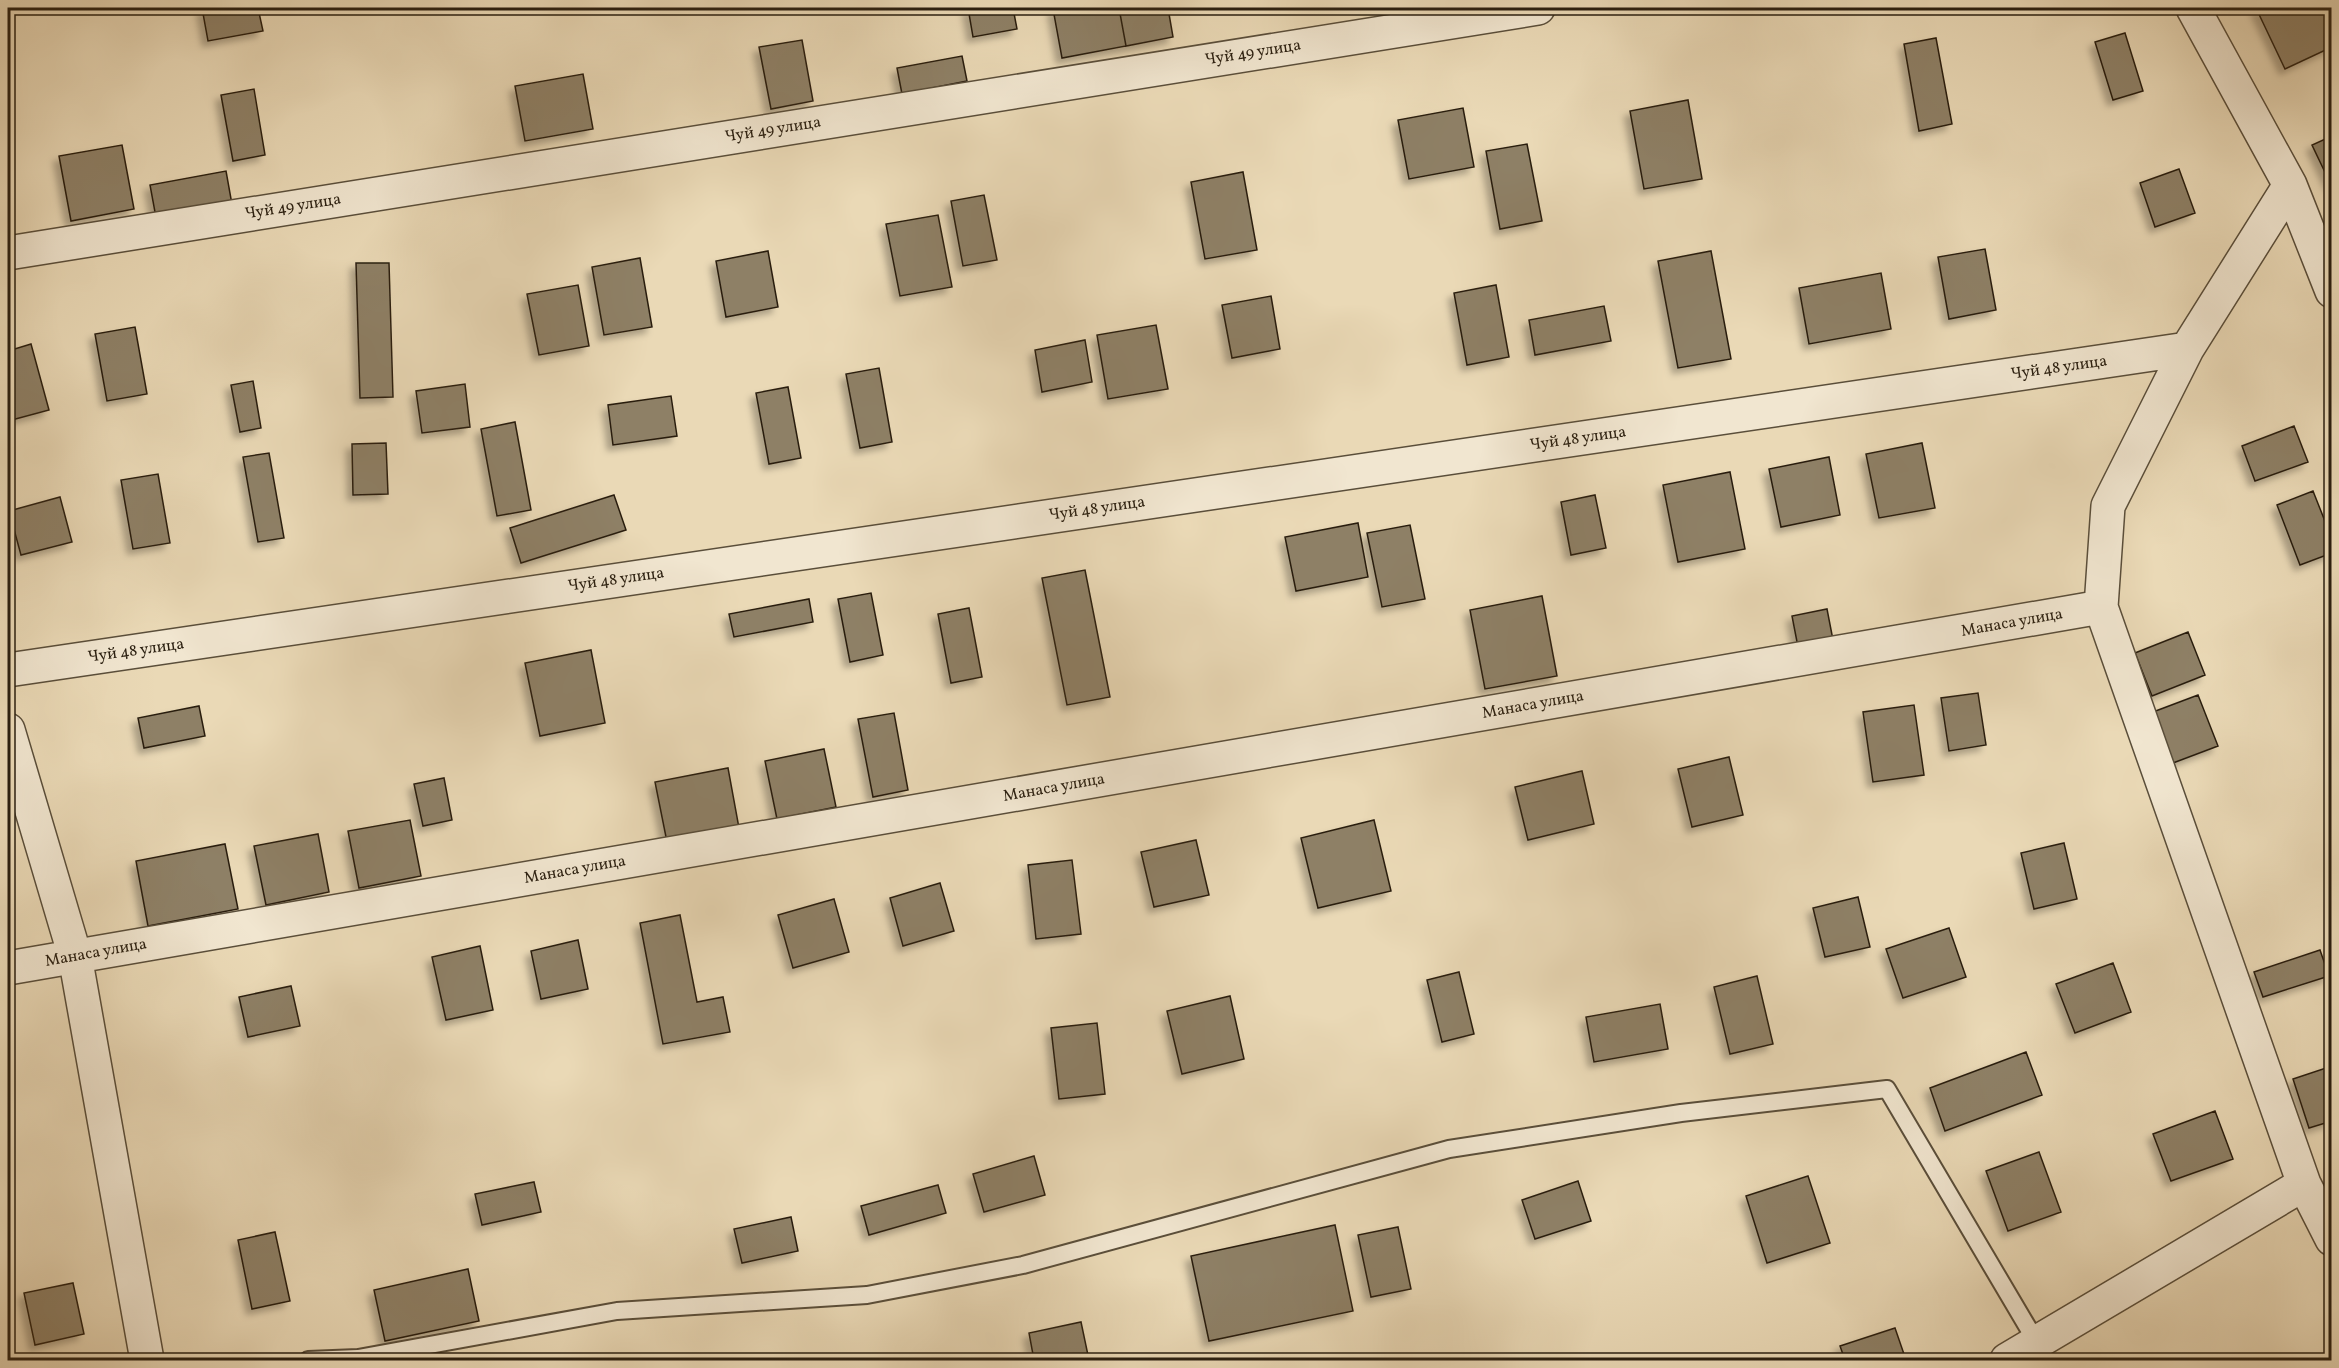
<svg xmlns="http://www.w3.org/2000/svg" width="2339" height="1368" font-family="Vollkorn,serif">
  <defs>
    <filter id="shadow"><feDropShadow dx="-5.5" dy="5.5" stdDeviation="3" flood-color="#0004"/></filter>
  </defs>
  <rect width="100%" height="100%" fill="#ead9b6"/>
  <filter id="stains"><feTurbulence type="fractalNoise" baseFrequency=".00333" numOctaves="4"/><feColorMatrix values="0 0 0 0 .2 0 0 0 0 .09 0 0 0 0 .02 0 0 0 .5 -.17"/></filter>
  <radialGradient id="worn" r=".72"><stop offset=".6" stop-color="#630" stop-opacity="0"/><stop offset="1" stop-color="#630" stop-opacity=".3"/></radialGradient>
  <path fill="#8e8066" stroke="#2a1f10" stroke-width="1.5" filter="url(#shadow)" d="M202 8H258L263 31 208 41Z
    M968 8H1013L1017 29 973 37Z
    M1060 8H1119L1126 46 1062 58 1053 9Z
    M1119 8H1168L1173 37 1126 46Z
    M2256 8H2324L2332 23V47L2285 69Z
    M2125 33 2143 91 2113 100 2095 42Z
    M1936 38 1952 124 1919 131 1904 44Z
    M802 40 813 101 771 109 759 47Z
    M962 56 967 81 902 94 897 68Z
    M583 74 593 129 525 141 515 86Z
    M254 89 265 155 233 161 221 95Z
    M1688 100 1702 179 1644 189 1630 111Z
    M1463 108 1474 167 1409 179 1398 120Z
    M2332 136V187L2312 145Z
    M1527 144 1542 221 1500 229 1486 151Z
    M122 145 134 209 71 221 59 156Z
    M2179 169 2195 213 2155 227 2140 183Z
    M226 171 233 210 157 223 150 185Z
    M1243 172 1257 250 1205 259 1191 182Z
    M984 195 997 260 963 266 951 201Z
    M938 215 952 287 900 296 886 224Z
    M1985 249 1996 310 1949 319 1938 257Z
    M768 251 778 307 726 317 716 261Z
    M1711 251 1731 359 1678 368 1658 261Z
    M640 258 652 327 604 335 592 267Z
    M356 263H389L393 397 360 398Z
    M1881 273 1891 329 1809 344 1799 288Z
    M578 285 589 346 539 355 527 294Z
    M1496 285 1509 357 1467 365 1454 293Z
    M1271 296 1280 349 1232 358 1222 305Z
    M1604 306 1611 341 1535 355 1529 320Z
    M1156 325 1168 389 1108 399 1097 335Z
    M135 327 147 394 107 401 95 334Z
    M1085 340 1092 382 1042 392 1035 350Z
    M31 344 49 410 8 421V351Z
    M879 368 892 442 860 448 846 374Z
    M253 381 261 428 240 432 231 385Z
    M465 384 470 427 422 433 416 391Z
    M788 387 801 458 769 464 756 393Z
    M671 396 677 436 613 445 608 405Z
    M515 422 531 510 497 516 481 429Z
    M2294 426 2308 462 2255 481 2242 446Z
    M386 443 388 494 353 495 352 444Z
    M1922 443 1935 508 1879 518 1866 454Z
    M269 453 284 538 258 542 243 457Z
    M1829 457 1840 515 1781 527 1769 469Z
    M1730 472 1745 549 1678 562 1663 485Z
    M158 474 170 543 133 549 121 480Z
    M2313 491 2332 539V553L2300 565 2277 505Z
    M614 495 626 530 521 563 510 528Z
    M1595 495 1606 548 1571 555 1561 502Z
    M60 497 72 542 21 555 9 511Z
    M1358 523 1368 577 1296 591 1285 537Z
    M1410 525 1425 599 1382 607 1367 533Z
    M1085 570 1110 697 1067 705 1042 578Z
    M871 593 883 655 850 662 838 599Z
    M1542 596 1557 676 1485 689 1470 610Z
    M809 599 813 622 734 637 729 614Z
    M969 608 982 677 951 683 938 614Z
    M1827 609 1833 640 1798 647 1792 616Z
    M2188 632 2205 675 2152 696 2135 653Z
    M591 650 605 723 540 736 525 663Z
    M1978 693 1986 745 1949 751 1941 698Z
    M2198 695 2218 746 2173 763 2153 712Z
    M1914 705 1924 775 1873 782 1863 712Z
    M199 706 205 736 144 748 138 718Z
    M894 713 908 790 873 797 858 719Z
    M824 749 836 807 777 819 765 761Z
    M1729 757 1743 815 1692 827 1678 769Z
    M728 768 739 828 667 842 655 782Z
    M1582 771 1594 824 1528 840 1515 787Z
    M444 778 452 820 423 826 414 784Z
    M410 820 421 876 359 888 348 831Z
    M1374 820 1391 891 1318 908 1301 838Z
    M318 834 329 892 266 905 254 846Z
    M1196 840 1209 895 1154 907 1141 852Z
    M2064 843 2077 899 2034 909 2021 853Z
    M225 844 238 909 148 926 136 861Z
    M1072 860 1081 934 1036 939 1028 865Z
    M940 883 954 931 903 946 890 898Z
    M1858 897 1870 947 1825 957 1813 908Z
    M834 899 849 952 793 968 778 915Z
    M680 915 697 1002 723 997 730 1032 663 1044 640 923Z
    M1949 928 1966 977 1903 998 1886 949Z
    M578 940 588 989 541 999 531 951Z
    M480 946 493 1010 446 1020 432 957Z
    M2320 950 2329 976 2263 997 2254 972Z
    M2113 963 2131 1012 2075 1033 2056 984Z
    M1459 972 1474 1034 1442 1042 1427 980Z
    M1757 976 1773 1044 1730 1054 1714 987Z
    M291 986 300 1026 248 1037 239 997Z
    M1230 996 1244 1059 1182 1074 1167 1011Z
    M1660 1004 1668 1049 1594 1062 1586 1017Z
    M1097 1023 1105 1094 1059 1099 1051 1028Z
    M2026 1052 2042 1095 1945 1131 1930 1088Z
    M2332 1066V1121L2309 1128 2293 1079Z
    M2215 1111 2233 1159 2171 1181 2153 1134Z
    M2039 1152 2061 1212 2008 1231 1986 1171Z
    M1034 1156 1045 1195 984 1212 973 1174Z
    M1808 1176 1830 1243 1767 1263 1746 1196Z
    M1578 1181 1591 1221 1535 1239 1522 1200Z
    M2332 1181V1210L2323 1184Z
    M534 1182 541 1212 482 1225 475 1194Z
    M938 1185 946 1213 869 1235 861 1206Z
    M791 1217 798 1251 742 1263 734 1229Z
    M1335 1225 1353 1311 1209 1341 1191 1256Z
    M1398 1227 1411 1289 1371 1297 1358 1235Z
    M275 1232 290 1301 252 1309 238 1240Z
    M468 1269 479 1321 385 1341 374 1290Z
    M73 1283 84 1334 35 1345 24 1293Z
    M1081 1322 1089 1360H1034L1029 1333Z
    M1895 1328 1906 1360H1845L1840 1346Z"/>
  <g fill="none" stroke-linecap="round" stroke-linejoin="round">
    <defs>
      <path id="service" d="M308 1360 358 1358 617 1311 867 1295 1023 1265 1449 1149 1681 1113 1887 1089 2037 1343"/>
      <path id="minor" d="M2193 8 2290 185 2332 291
        M2290 185 2187 349 2108 506 2101 607 2304 1184 2332 1239
        M8 253 1538 8
        M8 670 2187 349
        M8 730 75 956 147 1360
        M8 968 2101 607
        M2007 1360 2304 1184"/>
    </defs>
    <use href="#service" stroke="#5a4e3a" stroke-width="20"/>
    <use href="#minor" stroke="#5a4e3a" stroke-width="36"/>
    <use href="#service" stroke="#f1e6d0" stroke-width="16"/>
    <use href="#minor" stroke="#f1e6d0" stroke-width="33"/>
  </g>
  <g text-anchor="middle" dominant-baseline="central" stroke-width="5" stroke-linejoin="round" paint-order="stroke">
    <g font-size="16" fill="#2a1f10" stroke="#f1e6d0">
      <text transform="translate(1253 53) rotate(-9)">Чуй 49 улица</text>
      <text transform="translate(773 130) rotate(-9)">Чуй 49 улица</text>
      <text transform="translate(293 207) rotate(-9)">Чуй 49 улица</text>
      <text transform="translate(2059 368) rotate(-8)">Чуй 48 улица</text>
      <text transform="translate(1578 439) rotate(-8)">Чуй 48 улица</text>
      <text transform="translate(1097 509) rotate(-8)">Чуй 48 улица</text>
      <text transform="translate(616 580) rotate(-8)">Чуй 48 улица</text>
      <text transform="translate(2012 623) rotate(-10)">Манаса улица</text>
      <text transform="translate(136 651) rotate(-8)">Чуй 48 улица</text>
      <text transform="translate(1533 705) rotate(-10)">Манаса улица</text>
      <text transform="translate(1054 788) rotate(-10)">Манаса улица</text>
      <text transform="translate(575 870) rotate(-10)">Манаса улица</text>
      <text transform="translate(96 953) rotate(-10)">Манаса улица</text>
    </g>
  </g>
  <rect width="2339" height="1368" fill="none" stroke="#ead9b6" stroke-width="30"/>
  <rect x="9" y="9" width="2321" height="1350" fill="none" stroke="#2a1f10" stroke-width="3"/>
  <rect x="15" y="15" width="2309" height="1338" fill="none" stroke="#2a1f10" stroke-width="1.5"/>
  <rect width="100%" height="100%" filter="url(#stains)"/>
  <rect width="100%" height="100%" fill="url(#worn)"/>
</svg>
